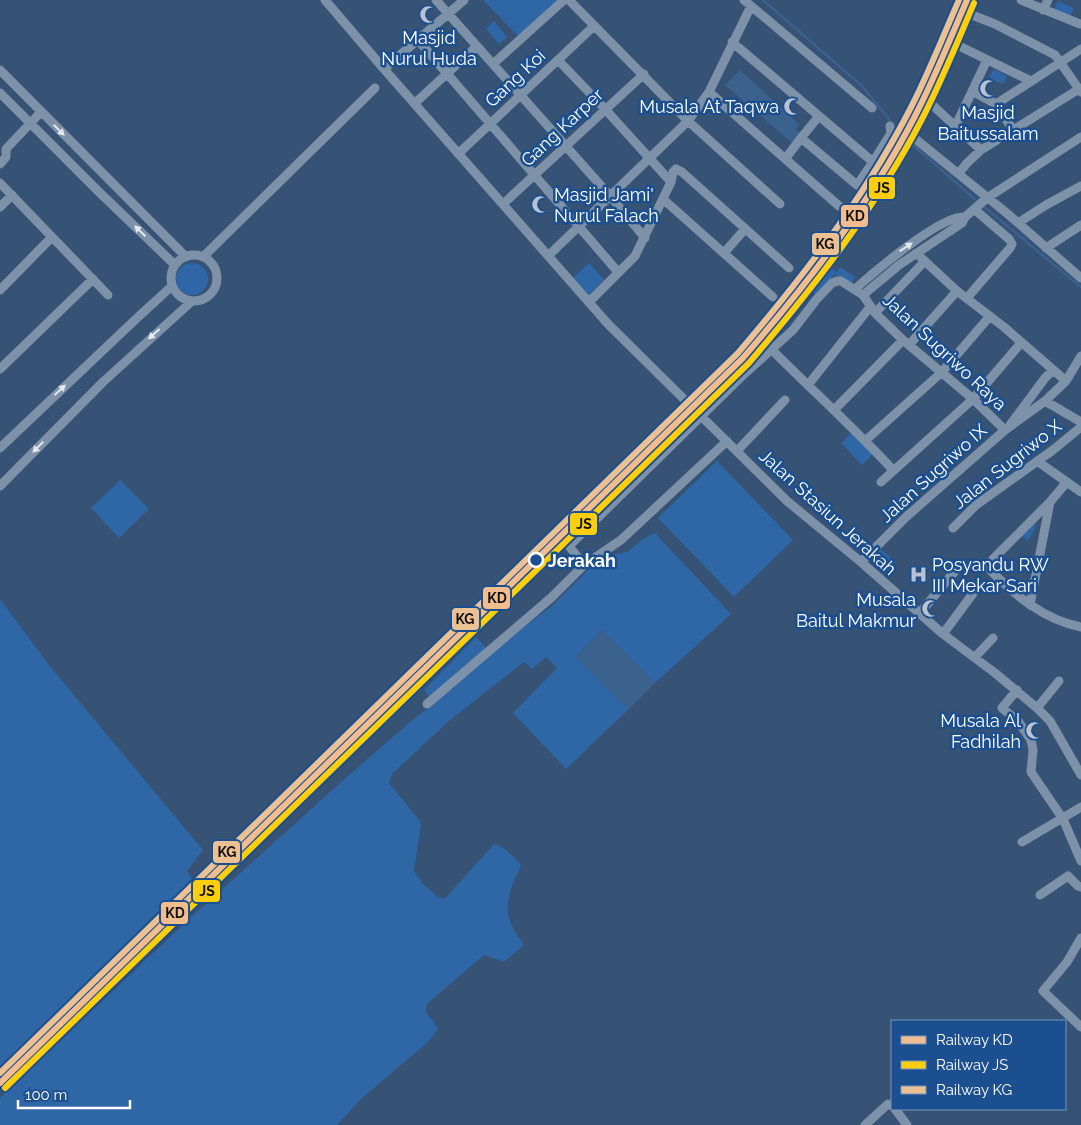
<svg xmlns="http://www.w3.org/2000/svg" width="1081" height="1125" font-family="Raleway,sans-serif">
  <rect width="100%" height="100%" fill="#365274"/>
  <path fill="#2f66a5" d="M483 0H561L519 37Z
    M1058 1 1074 8 1070 17 1054 10Z
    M494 21 507 37 499 44 486 29Z
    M994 69 1007 76 1003 84 989 78Z
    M176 279a16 16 0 1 1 32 0a16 16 0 1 1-32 0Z
    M589 263 604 280 588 296 572 279Z
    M826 265 837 272 840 267 855 277 851 284 835 274 816 295 809 288Z
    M853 431 874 453 862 465 841 443Z
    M717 461 793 540 734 597 658 518Z
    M120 480 149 509 119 538 91 508Z
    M1031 524 1037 525 1028 541 1021 535Z
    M655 533 731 614 655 683 602 630 576 657 629 709 566 769 513 713 557 668 546 657 532 669 524 662 449 721 392 774 389 783 419 820 421 825 414 871 422 883 438 897 443 899 448 895 494 844C503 846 517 858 521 866 511 886 502 907 513 928 516 935 521 939 524 945L504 962 484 955 427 1004C422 1015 435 1019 438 1029L427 1043 362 1098 337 1125H0V1098L187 921 340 783 417 716 435 704 424 690 476 637 490 652 552 606 601 557 627 552 643 539Z
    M879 548 896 562 888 572 871 558Z
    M0 599 49 665 203 850 187 871 193 880 0 1072Z"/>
  <path fill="#3b618d" d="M740 70 800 125 795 129 801 134 792 143 725 85Z
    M603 630 655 683 629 709 576 657Z"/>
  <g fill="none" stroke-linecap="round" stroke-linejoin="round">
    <path stroke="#3b618d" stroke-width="2.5" d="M763 0 862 86 892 123
      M903 136 978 202
      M982 205 1081 287"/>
    <path stroke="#7d92a8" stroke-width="9" d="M325 0 384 69
      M436 0 611 197 645 238
      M464 0 384 69 608 324 787 501 861 562 943 634 995 673 1037 708 1050 721 1081 775
      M569 0 688 121 780 204
      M744 0 872 108
      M973 0 913 133V137L1009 215 1081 278
      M1021 0 1080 24
      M1043 10 1048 0
      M967 13 995 24 1055 55 1081 92
      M418 40 618 272
      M732 42 873 162
      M953 43 1031 81
      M558 60 605 109 671 182
      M493 64 564 0
      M0 70 186 257
      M972 91 996 104 1013 130
      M709 92 839 206
      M0 93 97 190 175 265
      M928 101 981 150
      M415 103 477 46
      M996 104 1081 49
      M956 125 987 60
      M801 138 819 116
      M458 154 594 26
      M786 158 801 138 857 185 873 162 891 133 890 126
      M0 164 6 157V149L41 112
      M959 173 967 163 981 150 1079 89
      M0 183 108 295
      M663 199 773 297
      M503 204 644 74
      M0 207 12 195
      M1018 223 1046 205 1081 186
      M1046 248 1081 225
      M724 253 745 229
      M916 253 957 291 1004 327 1066 381
      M171 278a23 23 0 1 1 46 0a23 23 0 1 1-46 0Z
      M548 256 688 121 709 92 751 6
      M203 257 375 88
      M855 289C873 273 942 214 965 217
      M0 290 52 237
      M863 295 899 265 962 223 965 217 987 198 1081 137
      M967 298 1010 248 1012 244 1009 239 974 209
      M589 302 635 256 671 182 673 172 676 169 682 172 789 268
      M875 313 925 261
      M909 345 957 291
      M772 350C812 390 854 428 893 470
      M0 369 93 279
      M808 385 870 307
      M1045 401 1066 381 1081 356
      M837 407 903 340
      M1010 425 1045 378 1052 371
      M866 440 942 372 990 316
      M0 448 137 318 172 286
      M737 451 785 400
      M1037 461 1081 492
      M881 482 973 399 1021 343
      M0 486 103 382 191 302
      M1050 502 993 559 989 566V569C1015 595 1044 620 1081 627
      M953 528 976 505 1053 450 1081 427
      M861 562 906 517 1005 430 1045 401 1081 422
      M584 565 569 546 740 378 793 330 816 300 832 283 837 281H841L863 295 875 313 903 340 973 399 1005 430
      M1030 605 1050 502 1066 483
      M919 614 955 571
      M943 634 977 588
      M975 657 993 638
      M1017 690 1002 708 1018 721 1031 740 1033 750 1031 772 1063 819 1081 861
      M427 704 552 597 584 565 621 540 727 441
      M1037 708 1059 681
      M1022 842 1081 807
      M1040 895 1068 876 1078 886 1081 887
      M1081 938 1067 962 1043 991 1081 1027
      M895 1109 907 1125
      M865 1125 888 1104 892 1106"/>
    <defs>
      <path id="rail-1" d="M0 1083 743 358C807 284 869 205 914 118 934 80 950 39 967 0"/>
      <path id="rail-2" d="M5 1088 749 363C813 288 875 209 921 121 941 83 957 43 974 3"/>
      <path id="rail-3" d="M0 1073 738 353C801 279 862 201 907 115 927 78 942 38 959 0"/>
    </defs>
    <use href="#rail-1" stroke="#1b4f8f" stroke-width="10"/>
    <use href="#rail-2" stroke="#1b4f8f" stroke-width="10"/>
    <use href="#rail-3" stroke="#1b4f8f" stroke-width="10"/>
    <use href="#rail-1" stroke="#f1bd8e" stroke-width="6"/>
    <use href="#rail-2" stroke="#fcce0d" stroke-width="6"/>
    <use href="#rail-3" stroke="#ebc194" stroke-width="6"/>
  </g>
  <defs><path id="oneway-solid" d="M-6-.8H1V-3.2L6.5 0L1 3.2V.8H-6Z" transform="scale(1.25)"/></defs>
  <g fill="#e5e9ee">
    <use href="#oneway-solid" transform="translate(59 130) rotate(45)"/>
    <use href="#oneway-solid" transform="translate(140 231) rotate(-136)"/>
    <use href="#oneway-solid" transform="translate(906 247) rotate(-33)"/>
    <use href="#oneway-solid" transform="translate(154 334) rotate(138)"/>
    <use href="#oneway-solid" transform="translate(60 390) rotate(-43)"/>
    <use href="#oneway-solid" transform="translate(38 447) rotate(134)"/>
  </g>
  <defs>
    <symbol id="mosque-bare" viewBox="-9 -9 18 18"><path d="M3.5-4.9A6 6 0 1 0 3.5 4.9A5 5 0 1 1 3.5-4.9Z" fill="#b9c2ce" stroke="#1b4f8f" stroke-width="2.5" paint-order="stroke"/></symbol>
    <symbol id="hospital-bare" viewBox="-9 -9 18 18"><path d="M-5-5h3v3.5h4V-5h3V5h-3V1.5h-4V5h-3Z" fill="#b9c2ce" stroke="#1b4f8f" stroke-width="2.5" paint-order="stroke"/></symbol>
  </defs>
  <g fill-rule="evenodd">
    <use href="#mosque-bare" x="416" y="2" width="25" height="25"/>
    <use href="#mosque-bare" x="976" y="76" width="25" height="25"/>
    <use href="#mosque-bare" x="780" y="94" width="25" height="25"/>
    <use href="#mosque-bare" x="528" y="192" width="25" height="25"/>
    <use href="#hospital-bare" x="906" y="562" width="25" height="25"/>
    <use href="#mosque-bare" x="918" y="596" width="25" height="25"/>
    <use href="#mosque-bare" x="1022" y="718" width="25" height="25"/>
  </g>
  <circle fill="#1b4f8f" stroke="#fff" stroke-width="2.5" cx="536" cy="560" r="7"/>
  <g text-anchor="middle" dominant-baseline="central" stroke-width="5" stroke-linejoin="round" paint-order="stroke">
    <g font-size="18" fill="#fff" stroke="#1b4f8f" text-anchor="end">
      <text x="429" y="37" text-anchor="middle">Masjid<tspan x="429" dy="21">Nurul Huda</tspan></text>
      <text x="779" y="106">Musala At Taqwa</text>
      <text x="988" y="112" text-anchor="middle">Masjid<tspan x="988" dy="21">Baitussalam</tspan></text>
      <text x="554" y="194" text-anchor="start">Masjid Jami'<tspan x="554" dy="21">Nurul Falach</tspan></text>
      <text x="932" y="564" text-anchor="start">Posyandu RW<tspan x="932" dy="21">III Mekar Sari</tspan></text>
      <text x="916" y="599">Musala<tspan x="916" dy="21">Baitul Makmur</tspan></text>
      <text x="1021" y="720">Musala Al<tspan x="1021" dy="21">Fadhilah</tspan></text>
    </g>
    <g font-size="18" fill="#fff" stroke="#1b4f8f">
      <text transform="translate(515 78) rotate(-43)">Gang Koi</text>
      <text transform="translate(562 127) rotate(-43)">Gang Karper</text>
      <text transform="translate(945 352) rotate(43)">Jalan Sugriwo Raya</text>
      <text transform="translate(1007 464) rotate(-38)">Jalan Sugriwo X</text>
      <text transform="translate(933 473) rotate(-42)">Jalan Sugriwo IX</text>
      <text transform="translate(828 512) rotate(42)">Jalan Stasiun Jerakah</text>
    </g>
    <g font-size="18" font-weight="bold" fill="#fff" stroke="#1b4f8f" text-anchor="start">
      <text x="548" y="560">Jerakah</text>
    </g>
  </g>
  <g stroke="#1b4f8f" stroke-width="2">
    <rect x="868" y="176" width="28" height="24" rx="5" fill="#fcce0d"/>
    <rect x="840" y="204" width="29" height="24" rx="5" fill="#f1bd8e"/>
    <rect x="811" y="232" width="29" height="24" rx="5" fill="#ebc194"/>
    <rect x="569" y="512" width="29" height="24" rx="5" fill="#fcce0d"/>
    <rect x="482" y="586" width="29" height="24" rx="5" fill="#f1bd8e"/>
    <rect x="451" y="607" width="29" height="24" rx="5" fill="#ebc194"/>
    <rect x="212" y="840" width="29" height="24" rx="5" fill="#ebc194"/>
    <rect x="192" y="879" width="29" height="24" rx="5" fill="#fcce0d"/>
    <rect x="160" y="901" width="29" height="24" rx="5" fill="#f1bd8e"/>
  </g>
  <g font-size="14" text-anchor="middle" font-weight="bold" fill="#111">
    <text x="882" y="193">JS</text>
    <text x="855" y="221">KD</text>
    <text x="825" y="249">KG</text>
    <text x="584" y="529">JS</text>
    <text x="497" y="603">KD</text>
    <text x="465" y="624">KG</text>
    <text x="227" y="857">KG</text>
    <text x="207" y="896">JS</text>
    <text x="175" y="918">KD</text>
  </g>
  <rect x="891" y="1020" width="175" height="90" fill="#1b4f8f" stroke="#7695bc"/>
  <rect x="901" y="1036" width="25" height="8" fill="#f1bd8e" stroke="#7695bc"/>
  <text x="936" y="1045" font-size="15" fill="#ffffff">Railway KD</text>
  <rect x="901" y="1061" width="25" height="8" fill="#fcce0d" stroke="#7695bc"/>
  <text x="936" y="1070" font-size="15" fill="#ffffff">Railway JS</text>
  <rect x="901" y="1086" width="25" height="8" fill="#ebc194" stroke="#7695bc"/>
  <text x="936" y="1095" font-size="15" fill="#ffffff">Railway KG</text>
  <path d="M18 1100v8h112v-8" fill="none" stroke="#ffffff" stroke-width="2.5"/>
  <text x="25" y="1100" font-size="15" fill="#ffffff" stroke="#1b4f8f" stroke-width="4" paint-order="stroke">100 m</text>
</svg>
